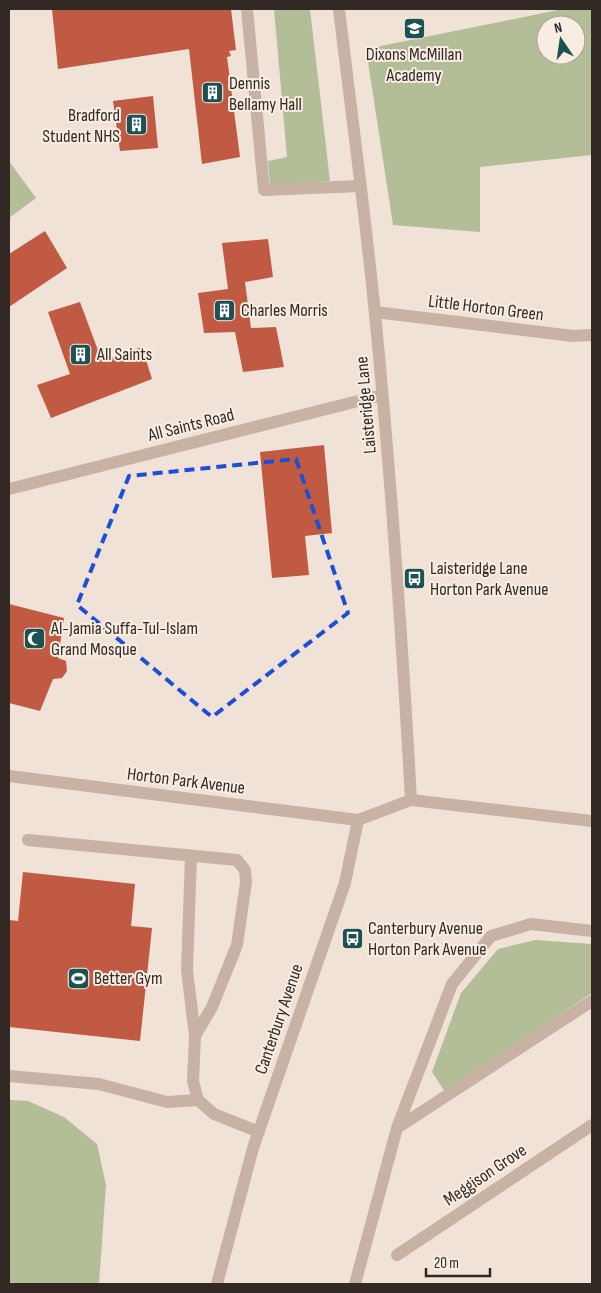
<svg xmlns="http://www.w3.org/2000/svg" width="601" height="1293" font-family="'Sofia Sans Condensed',sans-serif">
  <rect width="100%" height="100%" fill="#f0e2d7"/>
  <path fill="#b3be98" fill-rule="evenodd" d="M274 9H310L330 181 270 185 268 161 287 157Z
    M563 9H592V155L480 167V232L393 225 366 49ZM546 25H576V55H546Z
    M9 161 36 198 9 218Z
    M535 940 592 944V993L445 1092 432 1072 461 993 498 949Z
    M9 1100 28 1101 64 1117 97 1144 106 1185 99 1284H9Z"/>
  <path fill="#c15a43" d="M52 9H231L236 50 229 51 231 56 227 57 240 157 202 164 189 49 58 69Z
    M153 96 158 148 120 151 113 101Z
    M45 231 67 268 9 307V254Z
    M268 239 273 277 245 282 251 328 276 327 284 367 243 372 235 332 204 333 198 293 228 289 222 243Z
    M80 302 102 361 142 347 152 379 51 418 37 385 70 374 48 312Z
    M324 445 332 533 305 536 309 575 272 578 260 452Z
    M9 604 64 618 58 658 66 661 67 671 62 678 53 679 40 711 9 703Z
    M23 872 135 884 131 926 152 928 140 1041 9 1027V920L18 921Z"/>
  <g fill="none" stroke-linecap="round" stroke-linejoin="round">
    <path stroke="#c7b2a4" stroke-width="12" d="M247 9 264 190 360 186
      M339 9C351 110 365 212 375 314 391 476 402 638 411 800
      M375 312 573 336 592 335
      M9 489 382 395
      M9 776 358 820 411 800 592 821
      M28 840 237 860 245 870 246 882 237 945 212 1007 195 1036
      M191 856 187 970 195 1036 193 1081 198 1100 214 1114 259 1132
      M9 1076 99 1084 167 1102 198 1100
      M397 1128 592 1001
      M397 1255 592 1125
      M217 1284 253 1148 345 883 358 820
      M355 1284 397 1128 452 984 491 936 531 924 592 931"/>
  </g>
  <path fill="none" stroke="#1d4ed8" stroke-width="4" stroke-dasharray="10 6" stroke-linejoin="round" d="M296 459 348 613 212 717 77 605 129 476Z"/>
  <defs>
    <symbol id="school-square" viewBox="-11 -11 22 22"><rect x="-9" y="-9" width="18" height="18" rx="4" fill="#1d5252" stroke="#f8ede3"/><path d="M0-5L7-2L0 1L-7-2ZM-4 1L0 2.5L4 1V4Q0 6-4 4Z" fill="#fff"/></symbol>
    <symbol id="building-square" viewBox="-11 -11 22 22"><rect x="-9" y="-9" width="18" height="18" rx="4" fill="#1d5252" stroke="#f8ede3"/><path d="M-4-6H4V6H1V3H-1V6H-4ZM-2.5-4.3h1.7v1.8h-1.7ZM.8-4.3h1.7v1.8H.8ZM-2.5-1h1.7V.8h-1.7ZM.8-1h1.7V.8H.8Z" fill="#fff"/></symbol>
    <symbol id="bus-square" viewBox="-11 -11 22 22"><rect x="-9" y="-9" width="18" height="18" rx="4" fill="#1d5252" stroke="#f8ede3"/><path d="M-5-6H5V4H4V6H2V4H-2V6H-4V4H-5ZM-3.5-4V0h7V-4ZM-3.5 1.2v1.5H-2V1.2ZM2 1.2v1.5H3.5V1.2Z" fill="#fff"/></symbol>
    <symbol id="mosque-square" viewBox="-11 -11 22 22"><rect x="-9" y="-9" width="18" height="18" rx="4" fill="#1d5252" stroke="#f8ede3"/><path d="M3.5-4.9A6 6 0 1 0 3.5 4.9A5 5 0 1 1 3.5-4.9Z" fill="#fff"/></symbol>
    <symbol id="stadium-square" viewBox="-11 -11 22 22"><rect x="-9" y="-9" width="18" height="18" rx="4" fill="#1d5252" stroke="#f8ede3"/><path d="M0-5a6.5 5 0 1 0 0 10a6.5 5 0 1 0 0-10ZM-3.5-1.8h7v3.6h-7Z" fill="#fff"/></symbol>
  </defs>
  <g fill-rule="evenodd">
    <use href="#school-square" x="402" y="16" width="25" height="25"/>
    <use href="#building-square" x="200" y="80" width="25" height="25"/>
    <use href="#building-square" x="124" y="112" width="25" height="25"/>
    <use href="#building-square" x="212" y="298" width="25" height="25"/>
    <use href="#building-square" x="68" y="342" width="25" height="25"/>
    <use href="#bus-square" x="402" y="566" width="25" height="25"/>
    <use href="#mosque-square" x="22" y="626" width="25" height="25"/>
    <use href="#bus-square" x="340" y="926" width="25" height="25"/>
    <use href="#stadium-square" x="66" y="966" width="25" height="25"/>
  </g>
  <g text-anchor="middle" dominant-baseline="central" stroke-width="4" stroke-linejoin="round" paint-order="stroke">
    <g font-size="18" fill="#322925" stroke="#f8ede3" text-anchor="start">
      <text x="414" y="54" text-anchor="middle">Dixons McMillan<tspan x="414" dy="21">Academy</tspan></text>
      <text x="229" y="83">Dennis<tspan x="229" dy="21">Bellamy Hall</tspan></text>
      <text x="120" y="115" text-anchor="end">Bradford<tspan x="120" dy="21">Student NHS</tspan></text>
      <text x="241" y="310">Charles Morris</text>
      <text x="97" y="354">All Saints</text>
      <text x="430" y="568">Laisteridge Lane<tspan x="430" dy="21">Horton Park Avenue</tspan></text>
      <text x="51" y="628">Al-Jamia Suffa-Tul-Islam<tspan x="51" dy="21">Grand Mosque</tspan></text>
      <text x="368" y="928">Canterbury Avenue<tspan x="368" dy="21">Horton Park Avenue</tspan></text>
      <text x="94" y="978">Better Gym</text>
    </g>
    <g font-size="18" fill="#322925" stroke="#f8ede3">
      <text transform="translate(486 308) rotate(7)">Little Horton Green</text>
      <text transform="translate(366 405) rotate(-95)">Laisteridge Lane</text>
      <text transform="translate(191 425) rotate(-14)">All Saints Road</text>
      <text transform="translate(186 781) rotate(7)">Horton Park Avenue</text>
      <text transform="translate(279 1019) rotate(-71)">Canterbury Avenue</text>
      <text transform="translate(485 1175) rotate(-34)">Meggison Grove</text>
    </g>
  </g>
  <rect width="601" height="1293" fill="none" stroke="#322925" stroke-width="20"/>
  <g transform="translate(561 40) rotate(347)"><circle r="24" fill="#f8ede3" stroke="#a99f97"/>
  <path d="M0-4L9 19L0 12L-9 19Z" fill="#1d5252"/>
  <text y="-8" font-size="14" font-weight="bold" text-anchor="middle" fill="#322925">N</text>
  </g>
  <path d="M426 1268v8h64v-8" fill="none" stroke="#322925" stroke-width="2.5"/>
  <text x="434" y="1268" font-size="15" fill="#322925" stroke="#f8ede3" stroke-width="4" paint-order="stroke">20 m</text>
</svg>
